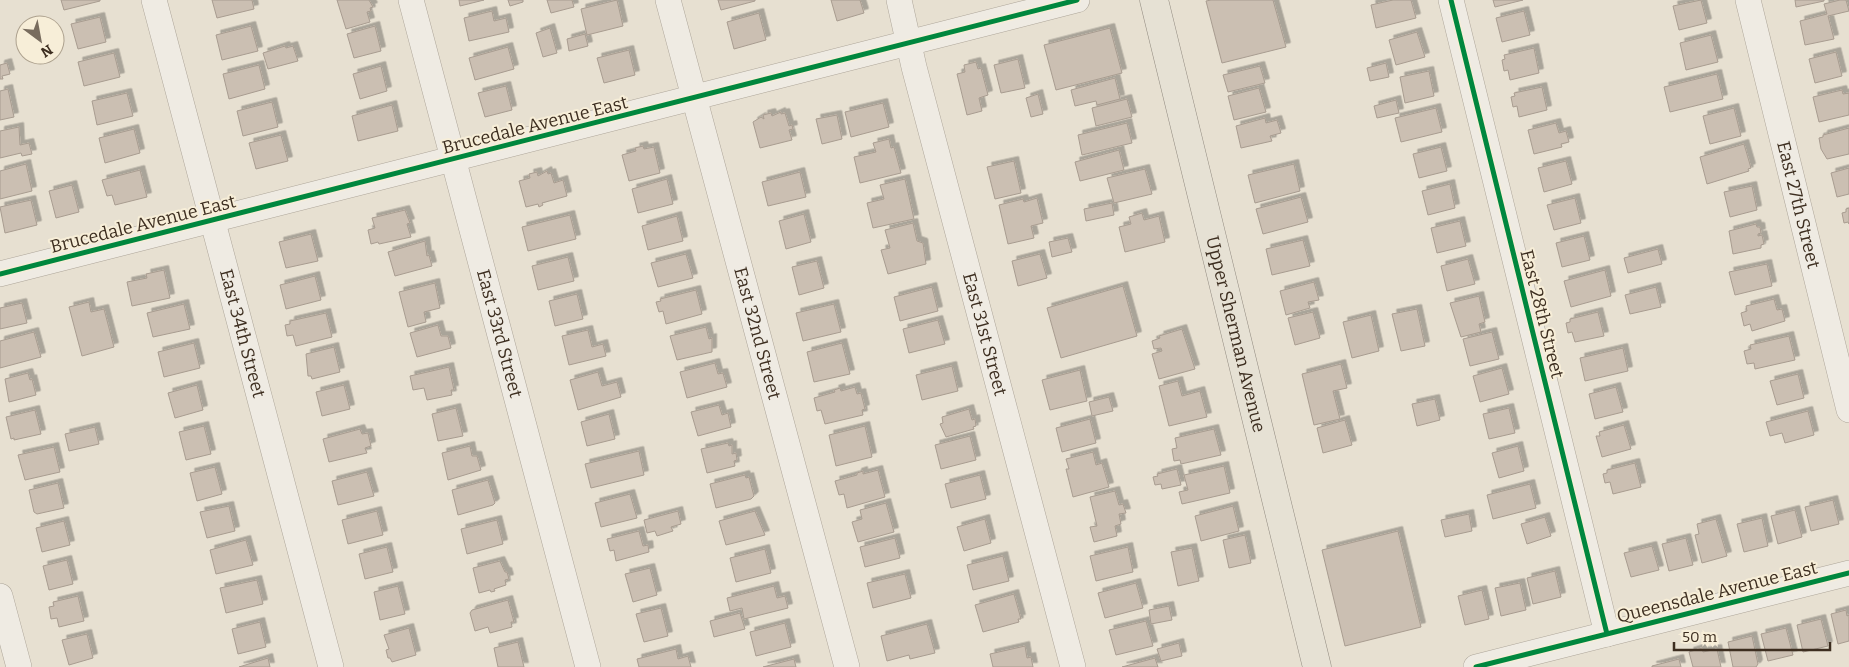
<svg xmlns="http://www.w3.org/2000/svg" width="1849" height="667" font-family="Bitter,serif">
  <defs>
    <filter id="shadow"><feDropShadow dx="4.5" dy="-4.5" stdDeviation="0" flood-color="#0004"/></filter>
  </defs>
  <rect width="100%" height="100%" fill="#e7e0d1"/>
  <path fill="#cbbfb2" stroke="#a89c90" filter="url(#shadow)" d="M61 0H100V1L64 10Z
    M212 0H252L254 9 217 18Z
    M337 0H369L373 7 370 8 371 11 367 12 370 22 346 29Z
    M459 0H484L460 6Z
    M508 0H523V2L510 6Z
    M547 0H572L574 7 551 13Z
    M617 0 623 26 587 35 581 9Z
    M718 0H755V1L721 10Z
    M831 0H860L864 13 837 21Z
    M1211 0H1273L1286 47 1222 63 1206 1Z
    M1393 0H1411L1416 18 1376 28 1371 5Z
    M1493 0H1523L1495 7Z
    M1701 0 1707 23 1679 30 1673 6Z
    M1795 0H1824V1L1796 7Z
    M1840 0H1846L1849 11 1828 16 1834 39 1805 45 1800 21 1827 14 1824 4Z
    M492 11 494 21 506 18 509 32 469 41 464 18Z
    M1524 11 1530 35 1502 42 1496 18Z
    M759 13 766 40 734 49 727 22Z
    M100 17 106 42 78 49 71 24Z
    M251 26 258 51 222 60 216 35Z
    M375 26 381 51 354 58 347 34Z
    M550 28 557 53 543 57 536 33Z
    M1110 28 1122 73 1056 90 1044 45Z
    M1417 32 1425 57 1396 65 1389 40Z
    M585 34 588 46 569 51 567 39Z
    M1711 35 1718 62 1686 70 1680 43Z
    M285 46 286 48 293 46 298 61 268 69 263 53Z
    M508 47 514 69 475 80 469 58Z
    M1534 48 1539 73 1510 80 1508 70 1504 71 1502 60 1505 59 1504 55Z
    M629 50 635 75 604 83 597 58Z
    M1836 52 1842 76 1815 83 1809 59Z
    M114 53 120 77 84 86 78 62Z
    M1018 59 1025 88 1001 93 994 65Z
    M976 62 978 69 981 68 988 95 979 98 982 111 967 115 957 74 965 72 964 65Z
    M7 63 10 74 2 76 3 79H0V65Z
    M1386 63 1389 77 1370 81 1367 68Z
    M259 65 265 89 229 99 223 74Z
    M381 66 387 91 360 99 353 74Z
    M1260 66 1265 83 1228 92 1223 75Z
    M1429 71 1434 96 1405 103 1400 77Z
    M1717 74 1723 99 1670 112 1664 87Z
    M1115 78 1120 99 1097 105 1096 101 1075 106 1071 90Z
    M506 86 512 110 485 117 478 93Z
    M1542 87 1547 110 1519 117 1517 106 1513 107 1511 97 1515 96 1514 93Z
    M1259 88 1266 112 1234 120 1228 96Z
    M8 89 14 117 0 120V91Z
    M1842 90 1843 94 1849 93V115L1819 122 1813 97Z
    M127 93 133 116 97 125 92 101Z
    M1038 94 1043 114 1031 117 1026 98Z
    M1127 99 1132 117 1096 126 1092 108Z
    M1396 100 1399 113 1377 118 1374 106Z
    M272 102 278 127 243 136 237 111Z
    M883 103 889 127 851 137 845 112Z
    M392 105 398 131 358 141 352 116Z
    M1436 108 1442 132 1401 142 1395 118Z
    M1734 108 1741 136 1710 144 1703 116Z
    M781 112V114L785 113 789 126 792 125 793 129 789 130 792 140 760 148 753 122 761 117 764 119 763 115 771 113 772 116Z
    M837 115 842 139 822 144 816 119Z
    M1265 118 1266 123 1277 120 1281 133 1270 136 1272 141 1241 148 1236 126Z
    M1127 123 1132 143 1082 155 1078 135Z
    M1556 123 1559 133 1566 131 1569 142 1561 144 1562 147 1534 154 1528 130Z
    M19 127 20 145 29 143 32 154 22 156 21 153 0 158V131Z
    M1849 128V154L1827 159 1821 149 1819 138 1823 137V135Z
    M134 129 140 153 105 163 99 138Z
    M281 135 288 161 256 169 249 143Z
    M889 139 891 148 894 147 901 173 860 183 854 157 876 152 873 143Z
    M1744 144 1751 168 1748 169 1749 171 1707 184 1700 157Z
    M643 146 644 149 654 147 660 173 629 181 622 155 636 151 635 148Z
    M1441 147 1447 171 1419 178 1413 154Z
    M1119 150 1124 170 1080 181 1075 162Z
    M1014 161 1021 193 995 199 987 167Z
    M1566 161 1572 184 1544 192 1538 168Z
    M26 164 32 191 0 199V171Z
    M1294 164 1300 191 1255 203 1248 175Z
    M1849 168V194L1837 197 1831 173Z
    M1145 169 1152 194 1114 203 1107 178Z
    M140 170 147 197 115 205 112 195 107 196 102 180Z
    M547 171 548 174 551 173 554 183 563 180 567 196 542 203 543 205 539 207 538 204 526 207 519 181 530 178 529 174 537 172 538 176Z
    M800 172 806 197 768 206 762 182Z
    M667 179 673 204 638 213 632 189Z
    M905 179 914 219 873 228 867 203 884 199 880 185Z
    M1450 184 1455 208 1428 215 1422 191Z
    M72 185 79 212 56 218 49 191Z
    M1752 186 1757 210 1730 217 1724 192Z
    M1301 197 1308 222 1263 234 1256 209Z
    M1037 198 1043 223 1031 226 1034 238 1008 244 999 205 1023 199 1024 202Z
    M1575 198 1581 223 1554 230 1547 205Z
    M31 200 37 225 5 233 0 207Z
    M1112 203 1114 215 1086 221 1084 209Z
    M1849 208V224L1848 222 1844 223 1842 213 1846 212V209Z
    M405 210 410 223 407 224 411 237 379 244 378 242 371 244 368 230 375 228 372 218Z
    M1142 213 1144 220 1159 216 1165 242 1125 252 1119 227 1131 224 1129 217Z
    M804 214 811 242 786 249 779 221Z
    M570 215 576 239 528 251 522 227Z
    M677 216 683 241 648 250 642 226Z
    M1460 221 1466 246 1437 253 1431 228Z
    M913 223 917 241 923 243 926 264 888 274 881 250 890 248 885 230Z
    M1756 224 1757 227H1760L1761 233 1758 234V236L1762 235 1764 244 1761 245V248L1733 254 1729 231Z
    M311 234 318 261 286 268 279 242Z
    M1584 236 1590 260 1562 267 1556 243Z
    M1068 238 1072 252 1052 257 1049 242Z
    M1303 240 1310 266 1272 275 1266 249Z
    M425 241 427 256 429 255 432 266 395 276 388 252Z
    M1658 249 1662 264 1628 273 1624 258Z
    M686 254 693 278 658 287 651 263Z
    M1040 254 1047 278 1018 286 1012 261Z
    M568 257 574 281 538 290 532 266Z
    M1468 259 1475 284 1447 291 1441 266Z
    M817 261 824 288 799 295 792 267Z
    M1767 264 1772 286 1735 295 1729 272Z
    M164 270 170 298 132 306 127 282 147 278 146 274Z
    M1605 270 1611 296 1571 307 1564 281Z
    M315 276 321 300 286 309 280 285Z
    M1314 282 1319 300 1308 302 1310 308 1286 315 1280 291Z
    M435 283 440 308 424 312 426 322 408 327 399 292Z
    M1123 286 1137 336 1061 358 1047 308Z
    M932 287 938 311 900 321 894 297Z
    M1656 287 1661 307 1630 314 1625 295Z
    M696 290 702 314 666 324 663 311 659 312 656 302 661 301 660 299Z
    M577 294 583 319 555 326 549 301Z
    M1479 296 1485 322 1479 324 1481 332 1461 337 1450 303Z
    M1774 299 1777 310 1782 309 1785 321 1752 331 1750 324 1744 326 1741 313 1747 311 1746 306Z
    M89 302 91 312 104 309 114 347 82 356 69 307Z
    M22 303 27 323 0 329V308Z
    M184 304 190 329 153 337 147 313Z
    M834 304 841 332 803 341 796 313Z
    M1417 309 1425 346 1401 351 1392 314Z
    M1313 312 1320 338 1295 345 1288 318Z
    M1598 312 1604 336 1575 342 1572 332 1568 333 1566 323 1570 322V319Z
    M326 313 332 337 296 346 293 335 287 336 285 325 290 324V321Z
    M1371 315 1379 351 1352 358 1343 322Z
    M938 320 945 344 909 353 903 329Z
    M438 325 441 336H448L451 348 417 357 410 333Z
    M706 327 709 339 712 338V352L677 360 670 336Z
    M1182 329 1195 369 1159 379 1152 354 1162 351 1161 348 1154 349 1152 341 1160 338 1159 336Z
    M588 330 592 347 603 344 606 356 569 365 562 336Z
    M34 332 41 357 0 368V341Z
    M1492 332 1499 359 1470 366 1463 339Z
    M1789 336 1795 360 1755 369 1754 363 1747 364 1744 351 1751 349 1750 345Z
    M194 343 200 368 164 377 158 352Z
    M842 343 850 374 814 382 807 352Z
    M334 347 340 372 312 379 311 376H308L306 354Z
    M1623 348 1628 371 1585 381 1580 358Z
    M715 363 718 374 723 373 727 387 687 398 680 372Z
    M1341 364 1347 388 1333 391 1340 419 1314 425 1302 374Z
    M952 366 958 391 922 400 916 375Z
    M449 367 454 390H451L452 395 427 400 424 388 413 390 410 376Z
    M1502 368 1509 394 1480 402 1473 376Z
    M1080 370 1087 401 1050 410 1042 380Z
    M598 372 602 386 617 382 621 397 578 410 570 380Z
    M28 373 30 380 32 379 36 395 9 402 5 379Z
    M1798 374 1804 398 1777 405 1770 381Z
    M1178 381 1182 396 1200 391 1207 417 1169 426 1159 386Z
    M197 385 203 410 175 418 168 393Z
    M344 385 350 409 322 416 316 392Z
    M855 387 857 394 861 393 865 409 862 410 863 415 825 424 821 410 817 411 814 398 835 392 834 390 840 388 841 391Z
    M1616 387 1623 412 1595 419 1589 394Z
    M1109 397 1113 411 1092 416 1089 402Z
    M1435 399 1440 420 1417 426 1412 404Z
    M719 405 722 415 728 413 731 427 698 436 691 412Z
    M456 408 463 436 438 441 432 414Z
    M1509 408 1515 433 1489 439 1483 414Z
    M969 409 972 420 975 419 976 426 973 427 974 429 946 437 940 424 943 423 942 417Z
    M35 410 41 434 14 440V438L11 439 6 417Z
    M1808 411 1814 435 1785 443 1782 433 1770 436 1766 422Z
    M609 414 615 439 587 446 581 422Z
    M1090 419 1096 443 1062 452 1056 428Z
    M1345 420 1352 445 1323 453 1317 428Z
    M1624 425 1631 449 1602 457 1596 436H1600L1599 432Z
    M204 426 211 454 186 460 179 432Z
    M865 426 872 457 836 466 829 435Z
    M95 427 99 444 69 451 65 434Z
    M360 429 362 434 368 433 371 446 365 448 367 453 329 462 323 439Z
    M1214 429 1221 455 1181 464 1180 460 1174 461 1172 449 1177 448 1175 438Z
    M970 436 976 460 941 469 935 445Z
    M728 443 729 446 732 445V454L736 453 737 460 734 461 735 466 707 473 701 449Z
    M470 446 472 456H477L481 470 448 480 442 453Z
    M1518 446 1524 471 1499 478 1492 453Z
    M54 447 60 472 25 480 18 455Z
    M639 451 644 475 591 488 585 464Z
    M1093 452 1096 465 1102 463 1109 487 1073 497 1066 469H1069L1066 459Z
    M1635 463 1641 487 1613 494 1610 482 1605 483 1603 474 1607 473V470Z
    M1224 466 1230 493 1182 504 1179 492 1188 490 1184 475Z
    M215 467 222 494 197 501 190 473Z
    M1177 469 1181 485 1162 489 1161 484 1155 485 1153 477 1158 476 1157 474Z
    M878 470 885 497 847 508 844 494 839 495 835 481 857 475V473L863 471V474Z
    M367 472 374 496 338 505 332 481Z
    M745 475 746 478 749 477 754 496 751 499 716 508 710 484Z
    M980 475 986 499 951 508 945 484Z
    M488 480 495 503 493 505 458 515 452 490Z
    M58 483 64 508 37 514 34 512 29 490Z
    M1530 484 1536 508 1493 519 1487 495Z
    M1115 491 1119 505 1123 504 1126 513 1119 514 1121 524 1115 526 1117 536 1094 542 1090 527 1097 526 1090 497Z
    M630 494 637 518 601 527 595 503Z
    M1833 500 1839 524 1811 531 1805 507Z
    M886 503 894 532 858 542 852 522 862 519 860 510Z
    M229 506 235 531 207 538 200 512Z
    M1233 506 1239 531 1201 541 1195 516Z
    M1795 510 1802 537 1778 544 1771 516Z
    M377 511 383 535 348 544 342 520Z
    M678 511 681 524 671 527 673 531 657 536 655 531 647 533 644 520Z
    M755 511 765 535 726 545 719 521Z
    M1469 514 1472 531 1445 537 1441 520Z
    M1545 517 1551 536 1527 544 1521 524Z
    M1762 518 1768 546 1744 552 1737 524Z
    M985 519 991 543 964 551 957 527Z
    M1716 519 1727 556 1702 563 1695 535 1699 534 1697 524Z
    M497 520 503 544 467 554 461 529Z
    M64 521 70 545 42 552 36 528Z
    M639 531 643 546 648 545 649 552 616 561 614 550 610 551 607 539Z
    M1398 531 1421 627 1345 646 1322 550Z
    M1245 535 1251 563 1229 568 1223 540Z
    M895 538 900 558 865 567 860 547Z
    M1686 538 1693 565 1669 571 1662 544Z
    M246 540 253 565 216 574 210 550Z
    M1652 546 1659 570 1631 577 1624 553Z
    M387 547 393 572 365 579 359 554Z
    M1128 547 1133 572 1096 581 1090 556Z
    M1192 548 1199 581 1178 586 1171 552Z
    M765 549 771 573 736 582 730 558Z
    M1003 556 1009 581 973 590 967 565Z
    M67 560 73 584 49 590 43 566Z
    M500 561 505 572H507L509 579 505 580 506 585 494 589 495 591 491 592 490 590 479 593 473 568Z
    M650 568 657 595 633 602 625 574Z
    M1555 571 1561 597 1533 604 1527 578Z
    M905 574 911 598 873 608 867 583Z
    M257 580 263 604 226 613 220 588Z
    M1136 583 1143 608 1105 618 1098 593Z
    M1520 583 1526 610 1501 616 1495 588Z
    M398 586 405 614 380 620 374 592Z
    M774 586 777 598 785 596 788 608 744 619 742 608 730 611 727 598Z
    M1482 590 1489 619 1465 625 1458 596Z
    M1014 594 1021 619H1018L1019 622 983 632 975 605Z
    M78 596 84 621 59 627 57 618 51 619 49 607 54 606 53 602Z
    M508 600 514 622H511L512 627 490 633 488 627 475 631 470 613 472 610Z
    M1169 606 1172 620 1151 624 1149 610Z
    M661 608 668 636 644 642 636 614Z
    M1846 610 1847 616 1849 615V641L1838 644 1831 614Z
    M740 613 745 629 714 637 710 621Z
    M1821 619 1828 646 1803 652 1797 625Z
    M1146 621 1153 646 1116 655 1109 630Z
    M260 622 266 647 238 654 232 629Z
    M785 623 791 647 756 656 750 632Z
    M927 624 935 653 910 659 909 655 887 661 881 636Z
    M409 628 416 655 392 662 390 658H388L386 650 389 649 384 635Z
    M1786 628 1793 655 1768 661 1761 634Z
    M87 634 93 658 69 665 62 640Z
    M1752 636 1758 664 1756 667H1733L1728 642Z
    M518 642 524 667H498L494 648Z
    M1179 643 1182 656 1161 661 1157 649Z
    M1025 646 1027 658 1031 657 1033 667H993L990 654Z
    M1702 648 1703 652 1717 649 1721 667H1693L1689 652Z
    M676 649 678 659 688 656 691 667H639L637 659Z
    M268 658 270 667H239Z
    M1155 658 1158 667H1122Z
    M794 659 796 667H763Z
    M1679 659 1681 667H1652V666Z"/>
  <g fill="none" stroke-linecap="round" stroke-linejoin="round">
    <defs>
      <g id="minor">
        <path id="s1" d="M154 0 331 667"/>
        <path id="s2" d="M411 0 588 667"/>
        <path id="s3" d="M668 0 847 667"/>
        <path id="s4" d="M899 0 914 67 1073 667"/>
        <path d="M1451 0 1607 634"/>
        <path id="s5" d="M1748 0 1849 410"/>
        <path d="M0 274 1077 0"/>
        <path d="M0 596 19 667"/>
        <path d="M1476 667 1849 573"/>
      </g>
      <g id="major">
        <path id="s6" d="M1154 0 1317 667"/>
      </g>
    </defs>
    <use href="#minor" stroke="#ada599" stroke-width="26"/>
    <use href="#major" stroke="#928b80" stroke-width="29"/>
    <use href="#minor" stroke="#efebe3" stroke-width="25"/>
    <use href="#major" stroke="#e6e1d4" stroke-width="28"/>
    <defs>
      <path id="cycleway" d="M1451 0 1607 634
        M0 274 1077 0
        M1476 667 1849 573"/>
    </defs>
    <use href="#cycleway" stroke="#f7eed8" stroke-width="8"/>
    <use href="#cycleway" stroke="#00873e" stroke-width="5"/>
  </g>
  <g text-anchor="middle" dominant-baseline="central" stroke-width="4" stroke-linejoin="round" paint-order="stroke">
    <g font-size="18" fill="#3d2e20" stroke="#f7eed8">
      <text transform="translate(535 125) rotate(-14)">Brucedale Avenue East</text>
      <text stroke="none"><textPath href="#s5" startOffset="211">East 27th Street</textPath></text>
      <text transform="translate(143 224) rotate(-14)">Brucedale Avenue East</text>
      <text transform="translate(1542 314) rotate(76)">East 28th Street</text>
      <text stroke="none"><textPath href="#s1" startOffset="345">East 34th Street</textPath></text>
      <text stroke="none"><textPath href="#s2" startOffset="345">East 33rd Street</textPath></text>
      <text stroke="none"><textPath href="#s6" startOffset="344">Upper Sherman Avenue</textPath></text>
      <text stroke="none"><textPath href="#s3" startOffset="345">East 32nd Street</textPath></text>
      <text stroke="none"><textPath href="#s4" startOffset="345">East 31st Street</textPath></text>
      <text transform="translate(1717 592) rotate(-14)">Queensdale Avenue East</text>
    </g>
  </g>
  <g transform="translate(40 40) rotate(148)"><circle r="24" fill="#f7eed8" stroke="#ada18e"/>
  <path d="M0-4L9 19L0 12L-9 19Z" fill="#786c5e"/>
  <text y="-8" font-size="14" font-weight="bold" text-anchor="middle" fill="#3d2e20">N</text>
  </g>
  <path d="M1674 642v8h156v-8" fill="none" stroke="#3d2e20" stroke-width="2.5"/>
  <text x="1682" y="642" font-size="15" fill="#3d2e20" stroke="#f7eed8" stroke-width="4" paint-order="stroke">50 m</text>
</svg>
